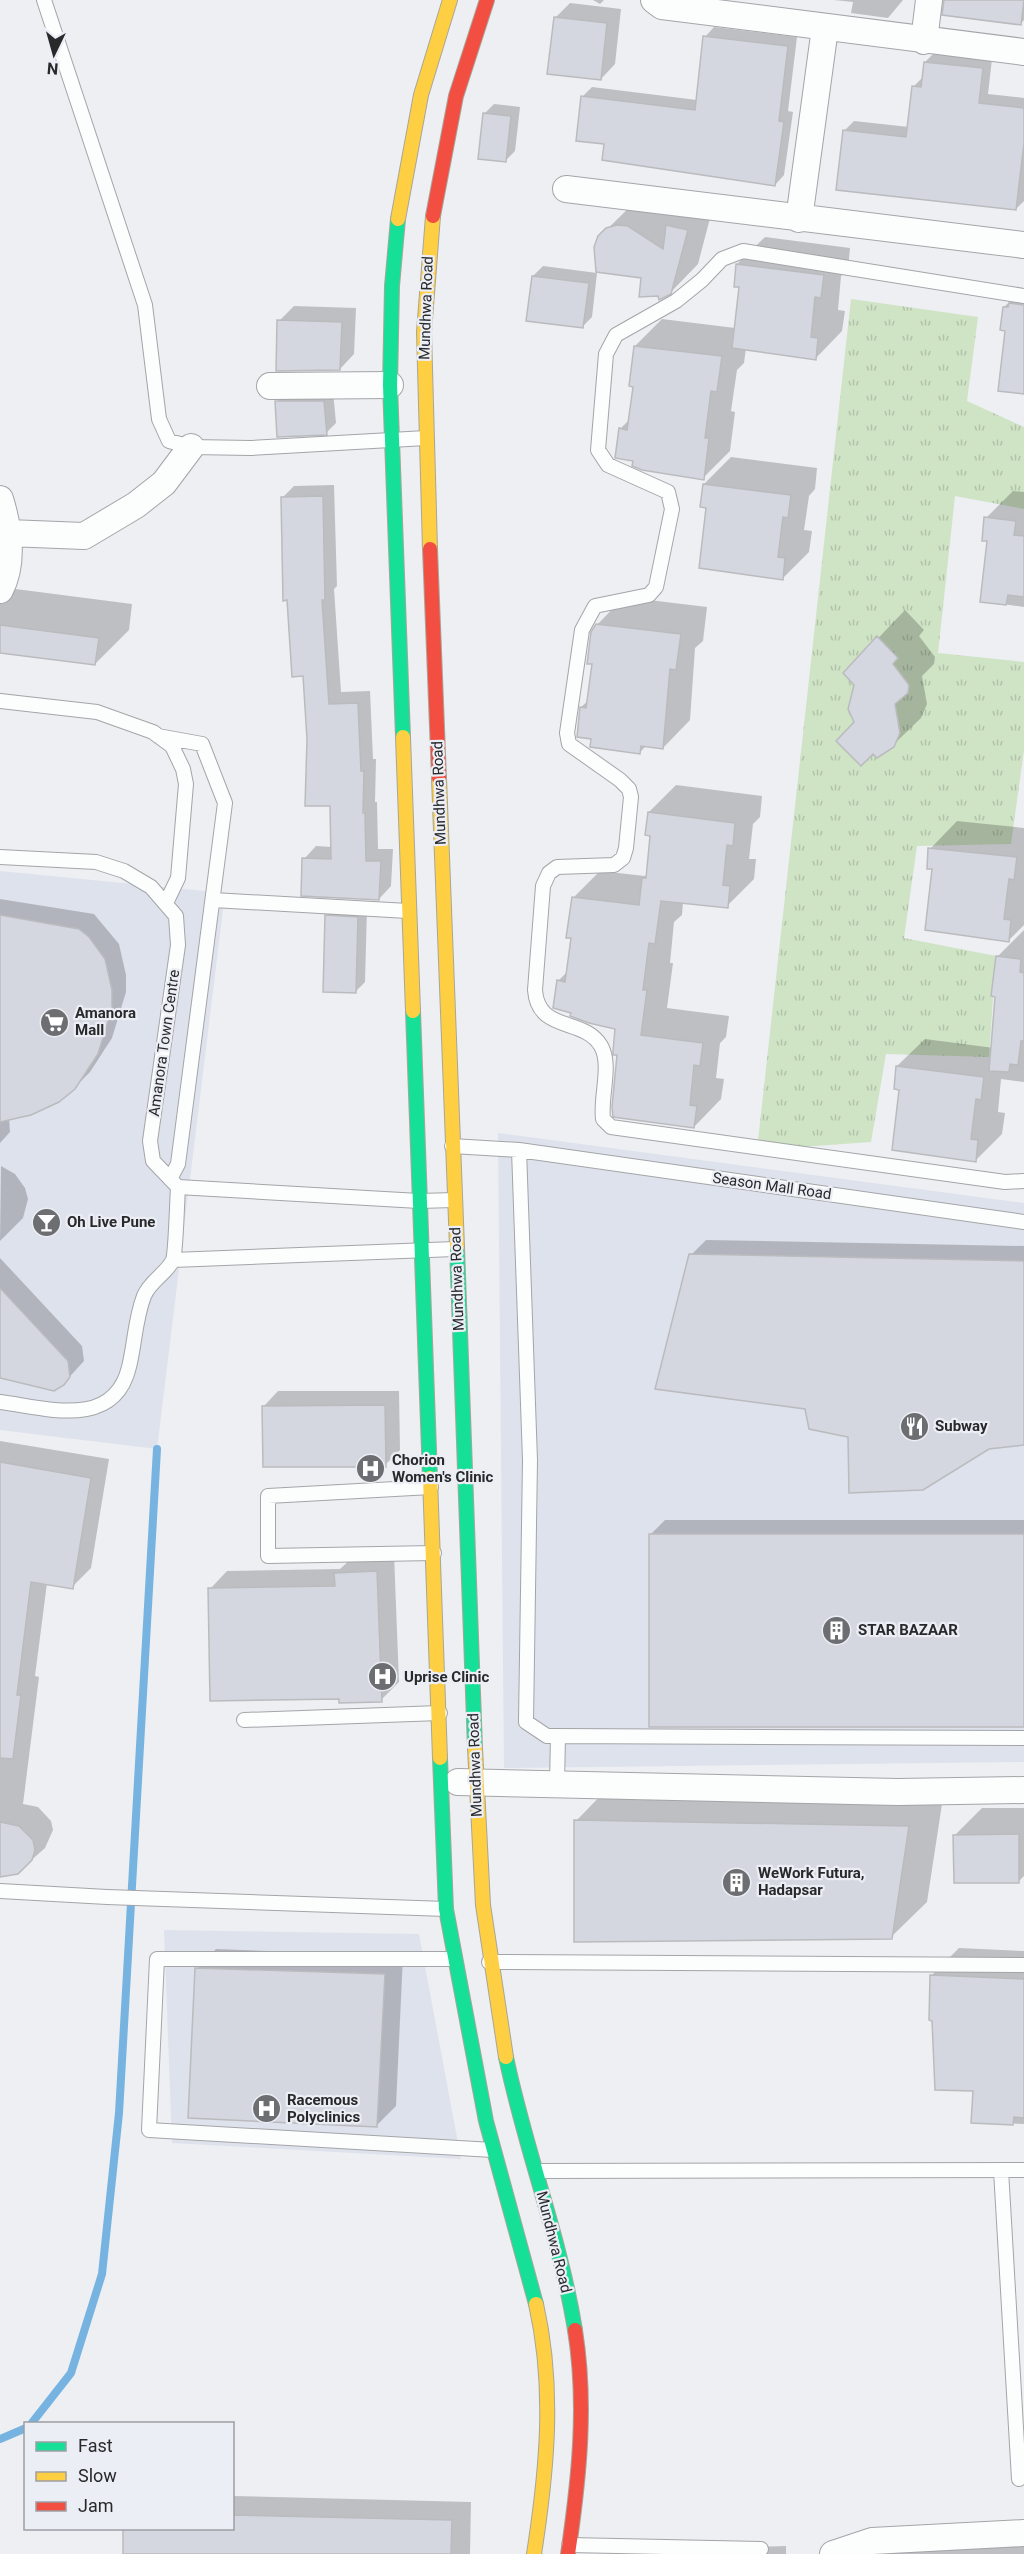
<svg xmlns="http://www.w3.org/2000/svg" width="1024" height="2554" font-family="Roboto,sans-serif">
  <defs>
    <pattern id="park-tufts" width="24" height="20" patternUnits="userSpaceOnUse" patternTransform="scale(1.5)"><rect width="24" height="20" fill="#cfe3c5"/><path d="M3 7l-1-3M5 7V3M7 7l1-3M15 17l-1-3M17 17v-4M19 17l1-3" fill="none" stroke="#b2c3a9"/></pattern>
  </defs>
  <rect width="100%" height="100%" fill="#edeff3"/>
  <path fill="#dee2ec" d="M0 871 225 893 157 1449 0 1430Z
    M498 1133 1024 1203V1762L504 1768Z
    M164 1930 419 1934 461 2159 172 2143Z"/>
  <path fill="url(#park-tufts)" d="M851 299 978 317 967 401 1024 427V509L955 496 938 653 1024 662V750L1011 844 917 846 904 938 996 956 989 1057 886 1054 871 1142 757 1150Z"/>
  <path fill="#0003" d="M593 0H604L600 4Z
    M834 0H903L888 18 851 13 853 2Z
    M961 0H1024V20L1021 23Z
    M570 3 621 9 615 64 601 79 555 18Z
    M714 27 797 37 788 111 793 112 784 175 775 185 605 143 582 97 592 87 697 100 705 37Z
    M935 52 992 59 988 94 1024 98V201L1016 209 845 130 854 121 909 127 913 87 924 76 925 62Z
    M494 104 520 107 515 151 505 161 484 114Z
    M635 202 714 203 698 264 671 292 643 277 599 237Z
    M765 237 850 248 848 269 841 276 838 310 845 311 842 331 815 359 746 348 744 363 737 370 731 411 735 412 730 451 703 478 634 460 620 429 630 419 635 385V346L662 319 735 328 740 286 737 264Z
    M543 266 597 273 592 317 582 327 533 276Z
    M1024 288V393L1007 329 1004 307Z
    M294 306 356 308 354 354 340 369 279 321Z
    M333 391 336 423 326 433 277 402 287 392Z
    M731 457 817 468 815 489 809 496 804 530 812 531 809 552 782 579 707 506 704 484Z
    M334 485 337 586 334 589 341 692 370 691 373 759H376L375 802H377L378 849H393L391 886 379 899 304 859 316 846 332 847 331 805 309 739 305 675 282 498 294 486Z
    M1013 491 1024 492V607L982 601 989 540 986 518Z
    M0 587 132 604 129 630 95 664 0 653Z
    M624 597 707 607 703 641 695 648 690 720 663 748 646 746 640 752 593 738 581 707 589 700 597 625Z
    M905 610 924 630 919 636 935 657 934 664 922 676 927 704 921 718 893 745 856 723V684L845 673Z
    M676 785 762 796 760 817 753 824 749 859H756L754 879 727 906 683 902 682 915 674 922 670 963H673L667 1008 729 1016 726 1037 720 1043 716 1078 724 1079 721 1099 694 1127 619 1054 617 1026 572 1012 558 981 568 971 573 898 600 871 645 876 648 874 652 834 649 812Z
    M957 821 1024 828V925L1008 941 933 868 930 849Z
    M0 899 94 914 119 944 126 975V992L112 1038 90 1072 74 1088 9 1118 10 1132 0 1143Z
    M337 906 367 908 365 982 355 992 327 916Z
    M1024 930V1082L1001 1079 998 1112 1005 1113 1002 1134 975 1161 900 1088 897 1066 925 1039 994 1048 998 956Z
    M1 1166 15 1174 25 1188 28 1199 23 1218 0 1241Z
    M706 1240 1024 1246V1443L850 1436 807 1408 691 1255Z
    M0 1258 82 1346 84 1361 63 1384 0 1376Z
    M278 1391H399L400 1450 385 1465 264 1406Z
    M0 1441 109 1459 91 1568 72 1587 47 1583 35 1676 39 1677 23 1804 38 1807 51 1821 53 1830 45 1848 17 1873 0 1872Z
    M665 1520H1024V1725L650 1535Z
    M394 1554 399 1682 381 1700 341 1697 210 1589 227 1571 340 1569 354 1556Z
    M611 1785 944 1791 927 1902 891 1937 576 1821Z
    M982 1808H1024V1876L1019 1881 955 1835Z
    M959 1948 1024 1951V2124L973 2122 974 2089 932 1975Z
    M216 1949 403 1956 396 2106 377 2125 197 1969Z
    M232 2496 471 2502 470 2554H124L125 2528H232Z
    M1024 2539V2554H851Z
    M786 2546V2554H747L753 2547Z"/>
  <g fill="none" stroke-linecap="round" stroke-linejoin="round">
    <path stroke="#76b3e0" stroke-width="8" d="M31 2424 71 2373 102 2274 119 2113 157 1449
      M0 2439 26 2428"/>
  </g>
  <path fill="#d4d7df" stroke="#babbbe" stroke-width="1.5" d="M944 0H1024L1021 25 942 15Z
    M554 17 607 23 601 80 547 74Z
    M703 36 788 46 779 121 784 122 775 186 602 160 604 144 576 141 581 96 695 110Z
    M924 62 983 68 979 103 1024 108V143L1016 210 836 190 843 130 906 137 912 86 921 87Z
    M483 113 511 116 506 162 478 159Z
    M617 225 628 226 663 249 666 225 688 230 671 294 659 300 658 296 639 297 641 278 596 272 594 247 598 236 606 228Z
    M736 264 824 275 821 298 815 297 811 337 818 338 816 360 732 348 739 287H734Z
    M532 276 589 283 583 328 526 321Z
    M1009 303 1024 305V394L998 391 1005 331 1000 330 1003 307H1008Z
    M277 320 342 322 340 370 276 371Z
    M634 346 722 356 717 392 711 391 705 438H709L704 480 642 470 632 466 633 461 615 458 619 428 627 430 633 387 629 386Z
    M275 401H324L327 435 277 437Z
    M703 484 791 495 788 518 783 517 778 557 785 558 783 580 699 568 706 508 700 507Z
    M323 496 325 600H322L329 704 358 703 361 771H364L363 813H365L366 861H381L379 900 301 896 302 858 331 859 330 806H305L307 739 303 676 292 677 287 600 283 601 281 497Z
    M984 517 1016 521 1014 535 1024 536V597L1008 595 1006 605 980 602 987 541H982Z
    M596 624 681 634 676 670 670 669 663 749 641 746 640 754 590 747 591 739 577 737 580 707 586 708 592 664H587L591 632Z
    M0 625 99 638 95 665 0 653Z
    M877 636 898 658 893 664 909 685 908 693 895 704 900 733 894 747 877 758 873 754 861 766 836 741 854 722 848 709 854 685 843 673Z
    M648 812 735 823 733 846 727 845 723 885 730 886 728 908 661 901 655 944 649 943 643 990H647L641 1035 703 1043 700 1066 694 1065 690 1105 697 1106 694 1128 613 1117 612 1107 617 1055H613V1051L615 1029 589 1023 570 1016 571 1013 553 1008 557 980 565 982 571 938H566L572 897 639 905 642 878H646L650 836 645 835Z
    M928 848 1017 857 1014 880 1009 879 1004 919 1011 920 1009 942 925 930 932 869H927Z
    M0 915 79 929 89 937 105 959 112 990V1008L98 1054 75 1089 59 1102 31 1115 0 1122Z
    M325 915 358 917 356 993 323 992Z
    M996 956 1021 959 1020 972 1024 973V1041H1021L1018 1065 1010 1064 1009 1072 989 1071 995 997 991 996Z
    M896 1066 984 1077 981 1100 976 1099 971 1139 978 1140 976 1162 892 1150 899 1090 894 1089Z
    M689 1254 1024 1261V1445L989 1449 923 1490 849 1493 848 1437 809 1429 805 1409 655 1389Z
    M0 1288 68 1361 70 1377 64 1385 54 1391 0 1378Z
    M385 1405 386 1467H263L262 1406Z
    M0 1462 91 1478 73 1589 31 1582 17 1695H21L13 1759 0 1758Z
    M649 1534H1024V1727H649Z
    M377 1571 382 1702 339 1703V1699L210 1701 208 1588 335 1586 334 1573Z
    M574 1820 909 1826 892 1939 574 1942Z
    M0 1822 19 1826 33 1840 35 1850 32 1860 18 1874 0 1877Z
    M1019 1834V1883H954L953 1835Z
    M195 1968 385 1974 377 2127 188 2118Z
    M930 1975 1024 1979V2118L1014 2117 1013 2125 971 2123 973 2091 935 2090 932 2021 929 2020Z
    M232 2515 452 2520 451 2554H123V2529H232Z"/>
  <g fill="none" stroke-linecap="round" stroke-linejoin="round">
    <defs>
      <path id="lane" d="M44 0 145 305 159 419 169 441 191 447 251 448 426 438
        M1024 296 743 251 722 259 702 280 676 301 616 335 606 354 598 450 608 465 668 492 672 509 656 587 649 595 595 606 582 630 567 733 569 744 620 780 629 789 631 797 626 848 623 858 614 865 557 867 549 873 543 886 535 990C538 1033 584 1017 601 1046 612 1065 600 1097 603 1119L611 1127 1005 1182 1024 1181
        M0 701 97 712 153 732 172 746 183 769 186 784 178 878 166 903
        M158 736 202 744 225 803 178 1164 170 1179
        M0 857 96 862 124 871 151 887 176 916 178 945 150 1141 153 1161 178 1187 419 1201 454 1200
        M213 900 408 911
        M452 1146 519 1150 1024 1222
        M519 1150 530 1460 526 1722 547 1736H558L557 1784
        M173 1260 455 1249
        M0 1402C46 1408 114 1430 129 1367 135 1343 135 1319 144 1296 150 1281 167 1273 173 1260 176 1251 177 1200 178 1187
        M431 1487 268 1496V1556L434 1553
        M244 1720 440 1713
        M558 1736 1024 1738
        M0 1891 107 1897 446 1909
        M455 1959H157L149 2130 493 2150
        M489 1962 1024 1965
        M1001 2170 1019 2479
        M537 2171 1024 2170
        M569 2545 761 2549"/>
      <path id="street" d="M654 0 662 6 1024 52
        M924 41 929 0
        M566 189 1024 245
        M799 219 825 28
        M270 386 390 385
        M0 499C9 528 14 563 0 590
        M8 533 84 536 136 505 164 483 191 447
        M458 1782 898 1792 1024 1790
        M833 2554 872 2541 1024 2533"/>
      <path id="fast" d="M398 219 392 286 390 385 403 737
        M413 1011 430 1478
        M457 1247 475 1748
        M440 1758 446 1909 486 2121 536 2304
        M506 2057C525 2149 560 2237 575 2330"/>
      <path id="slow" d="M398 219 421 95 450 0
        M430 549 424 332 433 216
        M403 737 413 1011
        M439 778 457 1247
        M430 1478 440 1758
        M475 1748 483 1905 506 2057
        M534 2554C547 2470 555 2388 536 2304"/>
      <path id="jam" d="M433 216 456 96 487 0
        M430 549 439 778
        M568 2554C579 2479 587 2405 575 2330"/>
    </defs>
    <use href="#lane" stroke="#a4a5a8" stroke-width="16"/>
    <use href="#street" stroke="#a4a5a8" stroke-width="28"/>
    <use href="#fast" stroke="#a8a69a" stroke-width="16"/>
    <use href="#slow" stroke="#a8a69a" stroke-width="16"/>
    <use href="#jam" stroke="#a8a69a" stroke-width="16"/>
    <use href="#lane" stroke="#fcfdfd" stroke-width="14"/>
    <use href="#street" stroke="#fcfdfd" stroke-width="26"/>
    <use href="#fast" stroke="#16e098" stroke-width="14"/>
    <use href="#slow" stroke="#ffcf43" stroke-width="14"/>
    <use href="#jam" stroke="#f24e42" stroke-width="14"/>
  </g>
  <defs>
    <symbol id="supermarket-disc" viewBox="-11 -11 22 22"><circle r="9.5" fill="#6d6e71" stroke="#ebeef5"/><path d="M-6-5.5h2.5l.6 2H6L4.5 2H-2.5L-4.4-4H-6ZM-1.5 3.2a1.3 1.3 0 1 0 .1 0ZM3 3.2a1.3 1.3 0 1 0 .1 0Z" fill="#fff"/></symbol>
    <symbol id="bar-disc" viewBox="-11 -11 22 22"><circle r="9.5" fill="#6d6e71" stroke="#ebeef5"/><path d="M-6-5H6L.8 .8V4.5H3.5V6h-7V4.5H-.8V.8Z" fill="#fff"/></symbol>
    <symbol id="restaurant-disc" viewBox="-11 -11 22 22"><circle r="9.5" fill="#6d6e71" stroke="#ebeef5"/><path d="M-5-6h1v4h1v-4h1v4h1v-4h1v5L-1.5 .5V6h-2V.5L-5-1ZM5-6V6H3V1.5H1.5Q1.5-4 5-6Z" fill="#fff"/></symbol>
    <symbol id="hospital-disc" viewBox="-11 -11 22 22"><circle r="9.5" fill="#6d6e71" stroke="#ebeef5"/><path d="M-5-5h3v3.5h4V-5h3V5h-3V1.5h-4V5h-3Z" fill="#fff"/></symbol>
    <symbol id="building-disc" viewBox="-11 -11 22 22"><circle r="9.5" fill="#6d6e71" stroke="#ebeef5"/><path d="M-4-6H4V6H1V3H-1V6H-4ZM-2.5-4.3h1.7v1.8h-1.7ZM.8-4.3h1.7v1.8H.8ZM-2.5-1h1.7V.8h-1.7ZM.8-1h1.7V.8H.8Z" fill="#fff"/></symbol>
  </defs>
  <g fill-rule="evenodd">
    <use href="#supermarket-disc" x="38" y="1006" width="33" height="33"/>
    <use href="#bar-disc" x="30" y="1206" width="33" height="33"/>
    <use href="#restaurant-disc" x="898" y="1410" width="33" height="33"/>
    <use href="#hospital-disc" x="354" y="1452" width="33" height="33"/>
    <use href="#building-disc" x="820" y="1614" width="33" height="33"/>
    <use href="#hospital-disc" x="366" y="1660" width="33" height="33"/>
    <use href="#building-disc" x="720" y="1866" width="33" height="33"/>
    <use href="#hospital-disc" x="250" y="2092" width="33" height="33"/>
  </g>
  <g text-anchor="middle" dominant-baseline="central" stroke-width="4.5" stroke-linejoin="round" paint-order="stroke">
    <g font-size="15" fill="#28292b" stroke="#ebeef5">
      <text transform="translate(426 308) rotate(-88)">Mundhwa Road</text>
      <text transform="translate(439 793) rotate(-92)">Mundhwa Road</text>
      <text transform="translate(164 1043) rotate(-82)">Amanora Town Centre</text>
      <text transform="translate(772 1186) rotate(8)">Season Mall Road</text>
      <text transform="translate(457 1279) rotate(-92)">Mundhwa Road</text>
      <text transform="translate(475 1765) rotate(-92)">Mundhwa Road</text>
      <text transform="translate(554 2242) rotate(76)">Mundhwa Road</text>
    </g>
    <g font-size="15" font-weight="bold" fill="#28292b" stroke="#ebeef5" text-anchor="start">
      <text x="75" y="1013">Amanora<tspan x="75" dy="17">Mall</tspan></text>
      <text x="67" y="1222">Oh Live Pune</text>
      <text x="935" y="1426">Subway</text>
      <text x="392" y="1460">Chorion<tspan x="392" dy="17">Women's Clinic</tspan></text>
      <text x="858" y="1630">STAR BAZAAR</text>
      <text x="404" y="1677">Uprise Clinic</text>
      <text x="758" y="1873">WeWork Futura,<tspan x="758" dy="17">Hadapsar</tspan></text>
      <text x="287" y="2100">Racemous<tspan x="287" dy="17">Polyclinics</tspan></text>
    </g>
  </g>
  <rect x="24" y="2422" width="210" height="108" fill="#ebeef5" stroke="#9d9fa4" stroke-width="1.5"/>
  <rect x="36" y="2442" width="30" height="9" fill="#16e098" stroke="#9d9fa4" stroke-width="1.5"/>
  <text x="78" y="2452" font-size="18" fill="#28292b">Fast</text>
  <rect x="36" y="2472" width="30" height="9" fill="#ffcf43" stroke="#9d9fa4" stroke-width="1.5"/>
  <text x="78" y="2482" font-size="18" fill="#28292b">Slow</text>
  <rect x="36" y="2502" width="30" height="9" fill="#f24e42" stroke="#9d9fa4" stroke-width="1.5"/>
  <text x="78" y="2512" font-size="18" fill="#28292b">Jam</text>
  <g transform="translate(54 54) rotate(185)" stroke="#ebeef5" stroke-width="4.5" paint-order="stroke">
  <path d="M0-4.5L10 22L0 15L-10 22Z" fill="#28292b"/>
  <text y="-9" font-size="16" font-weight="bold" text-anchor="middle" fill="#28292b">N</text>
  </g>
</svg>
